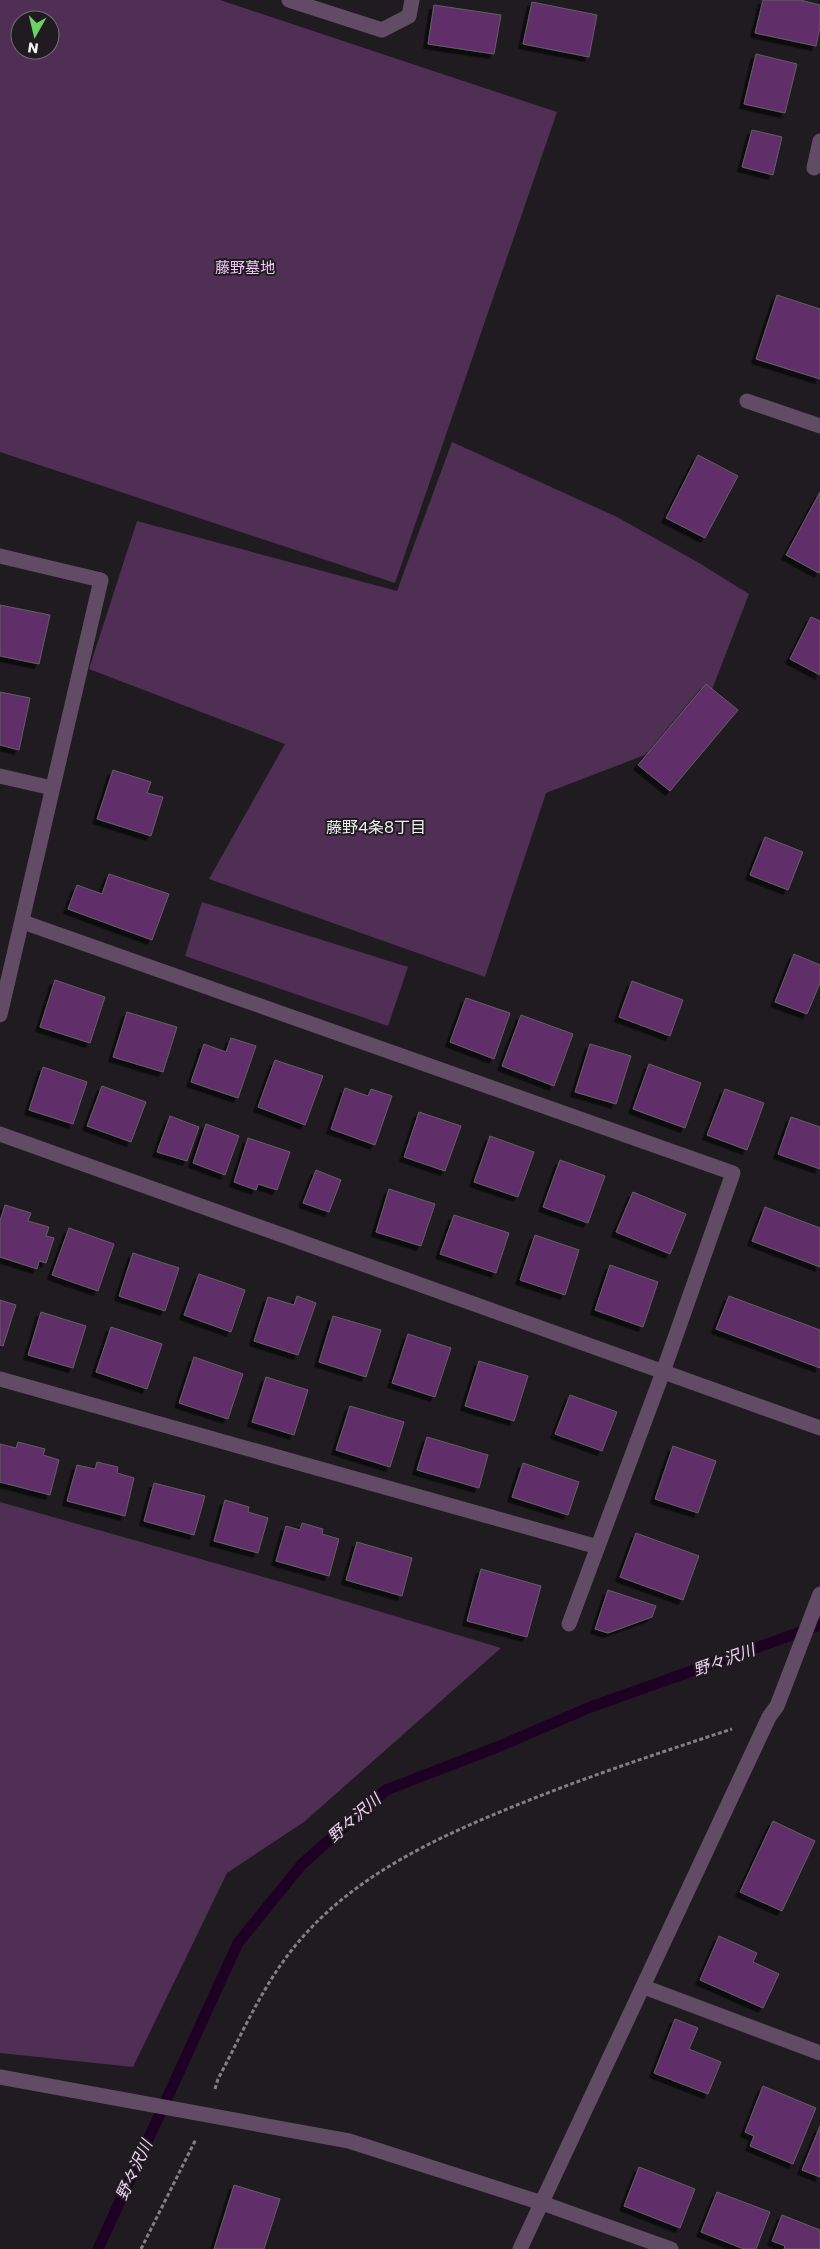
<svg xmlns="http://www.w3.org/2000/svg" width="820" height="2249" font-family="Poppins,'Noto Sans JP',sans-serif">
  <defs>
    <filter id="shadow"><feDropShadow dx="-4.5" dy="4.5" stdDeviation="0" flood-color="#0009"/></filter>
  </defs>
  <rect width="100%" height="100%" fill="#1f1b20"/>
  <path fill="#4f2f54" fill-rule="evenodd" d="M0 0H220L557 112 395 583 0 452ZM20 20H50V50H20Z
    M452 442 617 517 699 563 749 594 694 736 546 793 485 977 209 879 285 744 89 669 137 521 397 591Z
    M202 902 408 967 388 1026 185 956Z
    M0 1502 285 1583 501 1648 304 1822 227 1873 133 2067 0 2053Z"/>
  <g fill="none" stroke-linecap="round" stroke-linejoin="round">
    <path stroke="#1e0024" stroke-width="11" d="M98 2249 238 1943 302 1864 386 1790 500 1746 588 1708 820 1625"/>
  </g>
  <path fill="#612e68" stroke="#645f64" filter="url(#shadow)" d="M763 0H800L820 5V27L816 46 755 33Z
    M532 2 597 15 589 57 523 44Z
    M434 5 501 15 494 54 428 44Z
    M756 54 797 64 785 113 744 104Z
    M752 130 782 137 773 175 742 167Z
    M777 295 820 309V379L756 359Z
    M698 455 738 476 705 538 666 518Z
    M820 492V572L819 573 786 555Z
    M0 605 50 615 39 664 0 656Z
    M811 617 820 621V675L790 659Z
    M706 684 738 710 670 791 638 765Z
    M0 692 30 698 19 750 0 745Z
    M113 770 151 782 147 793 163 797 151 836 97 819Z
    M765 837 803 852 788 890 750 875Z
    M109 874 169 894 152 940 68 909 77 885 102 894Z
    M794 954 820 965V983L807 1014 775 1002Z
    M55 980 105 997 90 1043 40 1027Z
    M632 981 683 1000 670 1036 619 1017Z
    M466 998 510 1013 494 1059 450 1042Z
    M127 1012 177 1027 163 1072 113 1057Z
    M521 1015 573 1034 554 1086 502 1066Z
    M231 1038 256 1046 238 1098 191 1082 204 1044 226 1052Z
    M590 1044 631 1056 616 1104 575 1092Z
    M275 1060 323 1076 305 1125 258 1107Z
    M649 1064 701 1083 685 1128 633 1109Z
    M43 1067 87 1082 73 1124 29 1110Z
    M102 1086 146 1102 131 1142 87 1126Z
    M345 1088 368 1096 371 1089 392 1096 375 1145 331 1129Z
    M725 1089 764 1103 747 1150 707 1135Z
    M419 1112 461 1126 445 1171 404 1157Z
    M170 1116 199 1127 187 1161 157 1152Z
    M791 1117 820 1127V1169L778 1154Z
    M206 1124 239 1136 225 1175 193 1163Z
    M490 1136 534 1152 518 1197 474 1182Z
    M248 1138 290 1152 277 1190 258 1184 256 1190 234 1182Z
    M560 1160 605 1176 588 1223 543 1207Z
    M316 1170 341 1180 329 1212 303 1203Z
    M389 1189 435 1204 421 1246 376 1232Z
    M633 1192 686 1214 670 1254 616 1232Z
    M5 1205 31 1213 28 1221 49 1227 46 1236 54 1238 46 1263 39 1261 37 1269 0 1257V1221Z
    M765 1207 820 1228V1267L752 1241Z
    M454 1215 509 1233 496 1273 440 1254Z
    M69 1228 114 1244 98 1291 52 1275Z
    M535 1235 579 1250 565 1295 520 1280Z
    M133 1253 179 1268 165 1311 119 1296Z
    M610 1265 658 1282 643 1327 595 1310Z
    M199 1274 245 1290 231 1332 184 1315Z
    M297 1296 316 1303 298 1355 254 1341 268 1297 294 1305Z
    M729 1296 820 1330V1368L716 1329Z
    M0 1300 16 1305 3 1346 0 1345Z
    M41 1312 86 1326 73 1368 28 1355Z
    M333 1316 381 1330 366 1377 319 1362Z
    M111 1327 162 1344 147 1389 96 1372Z
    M408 1334 451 1348 435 1397 392 1383Z
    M194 1357 243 1374 228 1419 179 1403Z
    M479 1361 528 1376 514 1421 465 1406Z
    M266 1377 308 1390 294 1435 252 1422Z
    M570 1395 617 1412 602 1451 555 1434Z
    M350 1406 404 1422 390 1467 336 1450Z
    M427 1437 488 1455 479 1488 417 1470Z
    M18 1442 45 1449 43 1455 59 1460 50 1495 0 1482V1444L16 1448Z
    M673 1446 716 1461 698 1513 655 1499Z
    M97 1462 118 1467 117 1473 134 1478 125 1516 67 1501 77 1465 95 1469Z
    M523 1463 579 1482 568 1515 512 1497Z
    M154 1483 205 1496 194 1535 144 1521Z
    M225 1500 249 1507 248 1512 268 1518 258 1553 214 1541Z
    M302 1523 323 1529 322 1534 339 1539 329 1576 276 1561 286 1526 300 1530Z
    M636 1533 699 1556 683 1600 620 1577Z
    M357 1542 412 1558 402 1596 346 1580Z
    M481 1569 541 1586 527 1637 467 1621Z
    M608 1590 656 1606 652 1617 608 1633 595 1629Z
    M773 1821 815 1841 782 1911 740 1892Z
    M719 1936 757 1953 753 1962 779 1974 763 2008 700 1980Z
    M675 2019 698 2028 689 2049 721 2062 708 2094 654 2073Z
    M763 2086 816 2108 793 2164 750 2146 754 2136 745 2132Z
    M820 2126V2177L802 2170Z
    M639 2167 695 2189 680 2228 624 2206Z
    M234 2185 280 2199 264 2249H214Z
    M717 2192 770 2212 756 2249H744L701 2232Z
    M782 2215 820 2230V2249H784L785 2246 772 2241Z"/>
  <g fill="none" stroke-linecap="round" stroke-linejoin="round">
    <path stroke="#837f83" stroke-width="3" stroke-dasharray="4 2.5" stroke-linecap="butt" d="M215 2089 218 2079C241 2036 261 1989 291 1951 351 1874 444 1834 532 1799 598 1773 665 1751 732 1729
      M141 2249 196 2139"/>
    <path stroke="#624c65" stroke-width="15" d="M289 0 382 30 409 16 412 0
      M814 168 820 141
      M747 401 820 426
      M0 556 101 580 0 1015
      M0 776 52 788
      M23 922 733 1173 663 1372 569 1624
      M0 1134 820 1428
      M0 1379 598 1547
      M644 1987 820 2053
      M0 2077 349 2141 542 2203 671 2249
      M520 2249 769 1717 777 1706 820 1594"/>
  </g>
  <g text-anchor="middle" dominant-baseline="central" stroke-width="4" stroke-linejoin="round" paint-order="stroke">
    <g font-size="15" fill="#f4c7fa" stroke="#1f1b20">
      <text x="245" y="267">藤野墓地</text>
    </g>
    <g font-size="16" fill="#f2eff2" stroke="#1f1b20">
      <text x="376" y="827">藤野4条8丁目</text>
    </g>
    <g font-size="16" font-style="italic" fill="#f1d3f5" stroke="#1f1b20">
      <text transform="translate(724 1660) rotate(-20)">野々沢川</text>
      <text transform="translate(354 1818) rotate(-41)">野々沢川</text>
      <text transform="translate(134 2170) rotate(-65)">野々沢川</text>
    </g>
  </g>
  <g transform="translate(35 35) rotate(188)"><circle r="24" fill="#1f1b20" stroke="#737074"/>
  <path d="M0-4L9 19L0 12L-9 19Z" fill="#6ad363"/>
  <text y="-8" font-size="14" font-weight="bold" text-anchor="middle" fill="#f2eff2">N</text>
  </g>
</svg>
